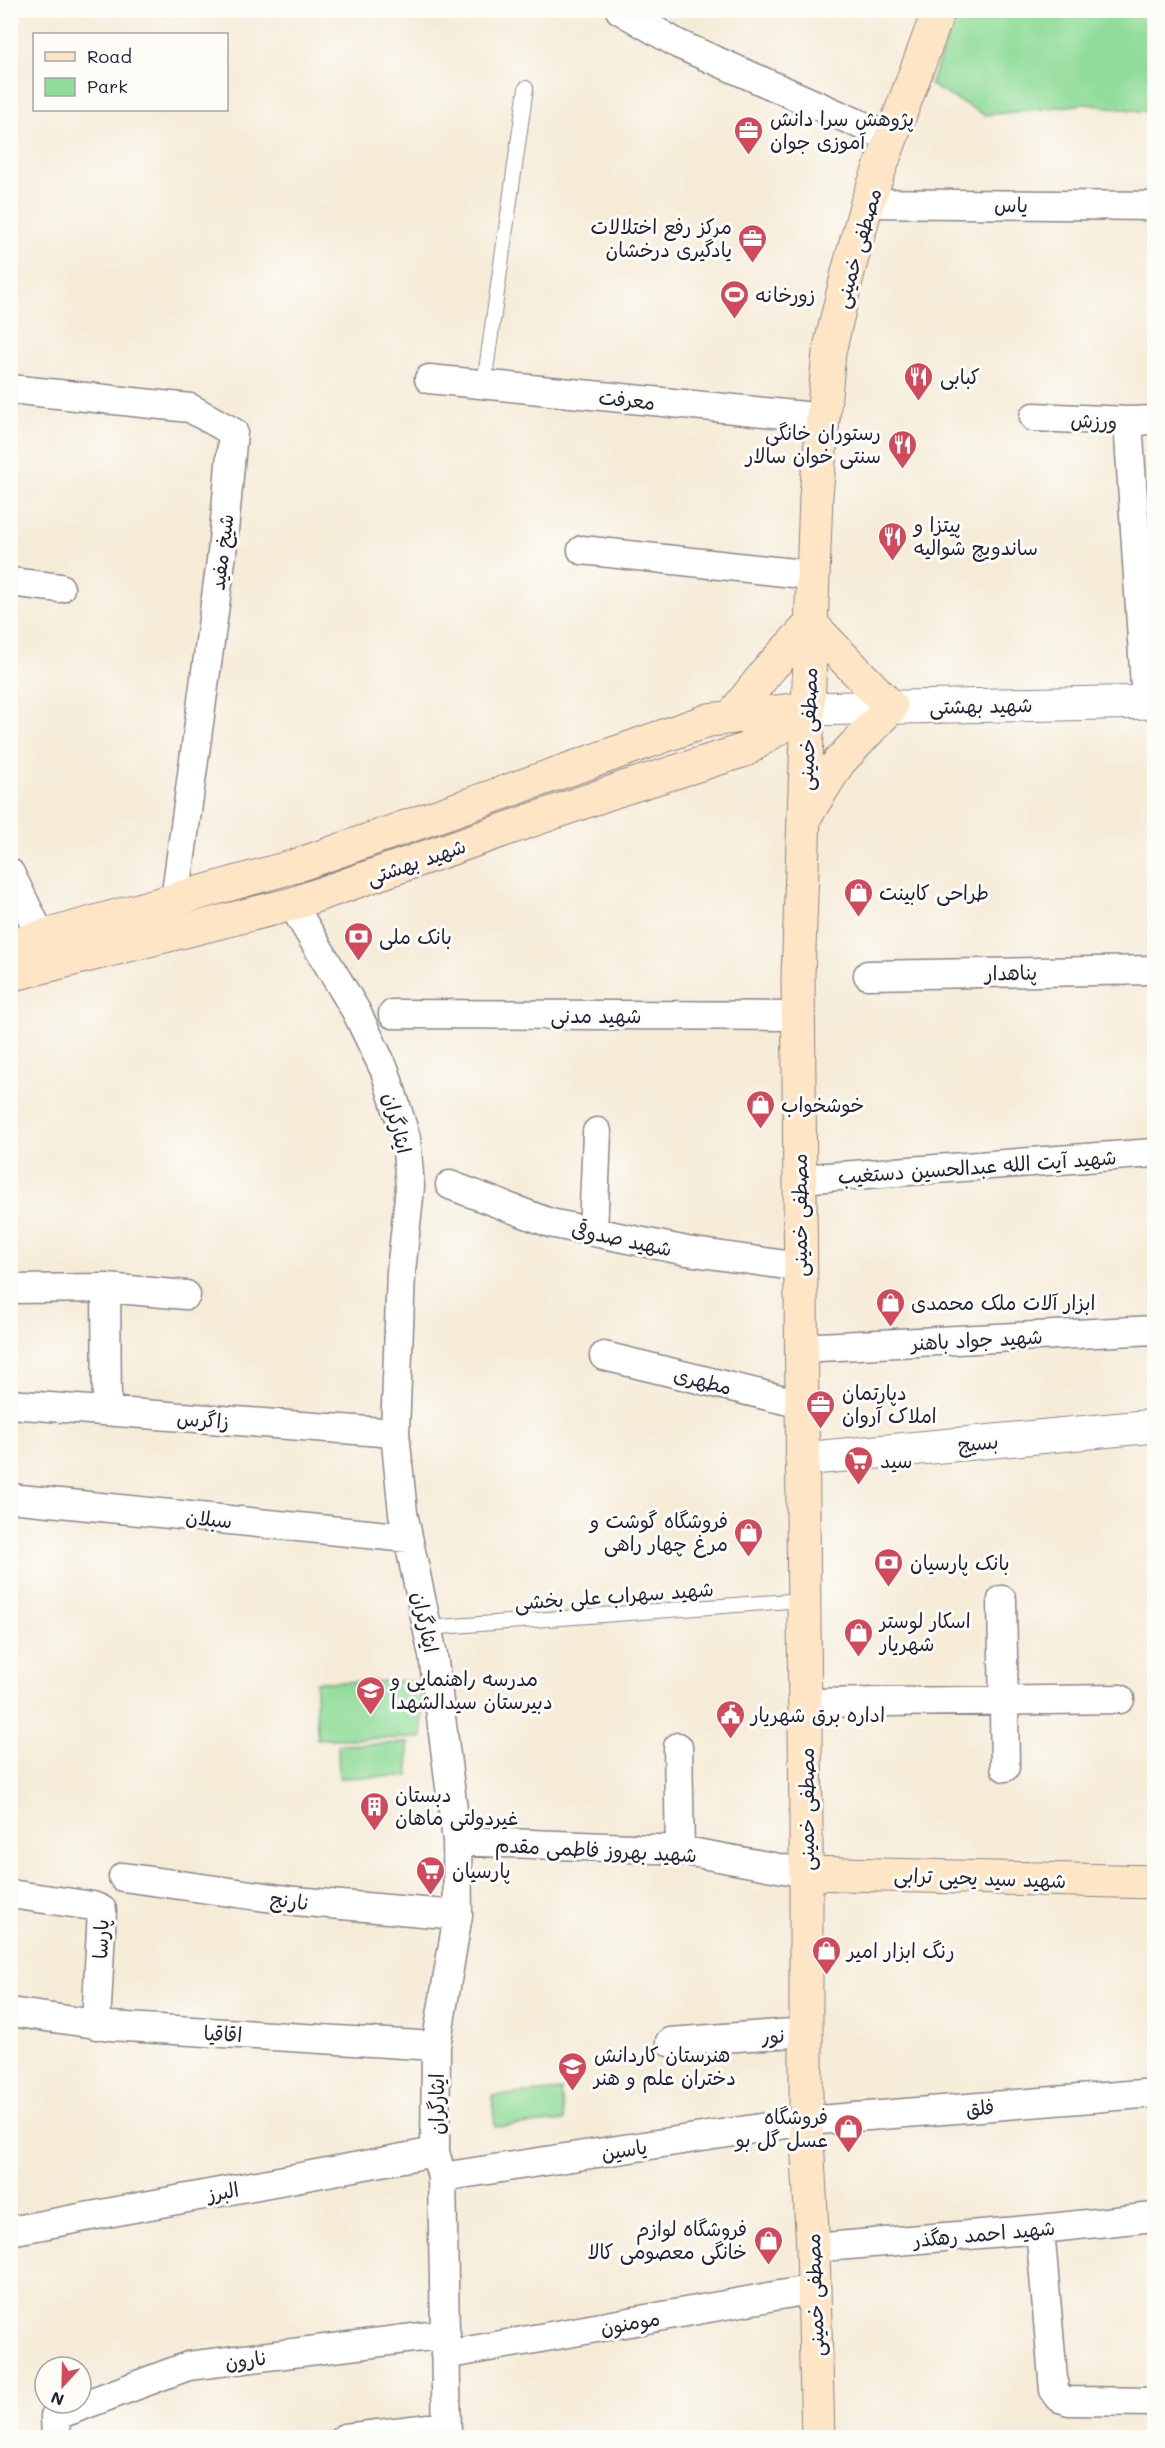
<svg xmlns="http://www.w3.org/2000/svg" width="1165" height="2448" font-family="Mali,'Playpen Sans Arabic',sans-serif">
  <rect width="100%" height="100%" fill="#fdfcf7"/>
  <filter id="ink" filterUnits="userSpaceOnUse"><feTurbulence type="fractalNoise" baseFrequency=".0167" numOctaves="2"/><feDisplacementMap in="SourceGraphic" scale="12" xChannelSelector="R" yChannelSelector="G"/><feConvolveMatrix kernelMatrix="1 2 1 2 8 2 1 2 1" color-interpolation-filters="sRGB"/></filter>
  <filter id="wash" filterUnits="userSpaceOnUse"><feTurbulence type="fractalNoise" baseFrequency=".008" numOctaves="4" result="noise"/><feDisplacementMap in="SourceGraphic" scale="24" xChannelSelector="R" yChannelSelector="G"/><feGaussianBlur stdDeviation="1.35" result="paint"/><feColorMatrix in="noise" values="0 0 0 0 0 0 0 0 0 0 0 0 0 0 0 0 0 1.4 0 .05"/><feComposite in="paint" operator="in"/></filter>
  <g filter="url(#wash)">
    <rect width="100%" height="100%" fill="#f5ebd7"/>
    <path fill="#90dc99" stroke="#597f6a" stroke-width="1.5" d="M959 10 1154 11V113L1086 104 985 115 930 85Z
      M421 1681 422 1738 317 1739 316 1682Z
      M408 1743 409 1776 339 1778 338 1745Z
      M561 2090 564 2121 495 2127 492 2096Z"/>
  </g>
  <g filter="url(#ink)">
    <g fill="none" stroke-linecap="round" stroke-linejoin="round">
      <defs>
        <path id="service" d="M484 384 526 88
          M427 1628 803 1600"/>
        <path id="minor" d="M620 10 678 44 891 138
          M867 203 1154 206
          M429 379 825 418
          M10 389 190 408 233 432 222 553 175 900
          M1034 417 1128 421 1154 420
          M1128 421 1146 702
          M582 550 812 575
          M10 582 60 588
          M10 873 42 938
          M292 904 356 1011 385 1071 406 1138 410 1187 401 1272 395 1433 403 1513 433 1655 457 1841 458 1915 436 2046 435 2152 442 2177 447 2438
          M868 975 1154 970
          M393 1014 798 1016
          M799 1179 1154 1153
          M450 1185 550 1223 687 1251 800 1267
          M593 1232 597 1132
          M106 1288 107 1411
          M10 1289 106 1288 186 1295
          M800 1348 1154 1330
          M604 1356 801 1404
          M10 1404 395 1433
          M10 1498 408 1538
          M1002 1600 1005 1767
          M805 1703 1120 1699
          M678 1747 680 1850
          M457 1841 680 1850 806 1873
          M123 1877 295 1901 458 1915
          M10 1894 93 1906 102 1910 96 2025
          M10 2012 110 2026 436 2046
          M670 2042 805 2032
          M442 2177 806 2121 1154 2093
          M1040 2229 1054 2390 1060 2398 1069 2401 1154 2402
          M10 2231 435 2152
          M813 2248 1040 2229 1154 2217
          M445 2355 814 2289
          M56 2438 55 2416 188 2366 446 2334
          M345 2438 446 2426"/>
        <path id="tertiary" d="M807 709 1154 702
          M802 1459 1154 1426"/>
        <path id="secondary" d="M731 717 769 669 811 624 891 707 839 762 806 815
          M10 946 295 866 709 720 802 709
          M10 975 292 904 624 788 745 750 807 709
          M806 1873 1154 1882
          M818 2438 813 2248 806 2121V1830L798 976 816 496 829 352 848 272 867 203 939 10"/>
      </defs>
      <use href="#service" stroke="#8c8689" stroke-width="16"/>
      <use href="#minor" stroke="#8c8689" stroke-width="31"/>
      <use href="#tertiary" stroke="#8c8689" stroke-width="35"/>
      <use href="#secondary" stroke="#8c8689" stroke-width="35"/>
      <use href="#service" stroke="#fff" stroke-width="14"/>
      <use href="#minor" stroke="#fff" stroke-width="28"/>
      <use href="#tertiary" stroke="#fff" stroke-width="33"/>
      <use href="#secondary" stroke="#fee5c5" stroke-width="33"/>
    </g>
  </g>
  <defs>
    <symbol id="office-pin" viewBox="-11 -11 22 30"><path d="M0 17L-7.5 6A9.5 9.5 0 1 1 7.5 6Z" fill="#d1495b" stroke="#fdfcf7"/><path d="M-6-3h4V-5.5h4V-3h4V5H-6ZM-1-4.5V-3h2v-1.5ZM-6 0V1H6V0Z" fill="#fff"/></symbol>
    <symbol id="stadium-pin" viewBox="-11 -11 22 30"><path d="M0 17L-7.5 6A9.5 9.5 0 1 1 7.5 6Z" fill="#d1495b" stroke="#fdfcf7"/><path d="M0-5a6.5 5 0 1 0 0 10a6.5 5 0 1 0 0-10ZM-3.5-1.8h7v3.6h-7Z" fill="#fff"/></symbol>
    <symbol id="restaurant-pin" viewBox="-11 -11 22 30"><path d="M0 17L-7.5 6A9.5 9.5 0 1 1 7.5 6Z" fill="#d1495b" stroke="#fdfcf7"/><path d="M-5-6h1v4h1v-4h1v4h1v-4h1v5L-1.5 .5V6h-2V.5L-5-1ZM5-6V6H3V1.5H1.5Q1.5-4 5-6Z" fill="#fff"/></symbol>
    <symbol id="shop-pin" viewBox="-11 -11 22 30"><path d="M0 17L-7.5 6A9.5 9.5 0 1 1 7.5 6Z" fill="#d1495b" stroke="#fdfcf7"/><path d="M-5-2.5h2.3a2.7 3.5 0 0 1 5.4 0H5L5.5 6h-11ZM-1.5-2.5h3a1.5 2.3 0 0 0-3 0Z" fill="#fff"/></symbol>
    <symbol id="bank-pin" viewBox="-11 -11 22 30"><path d="M0 17L-7.5 6A9.5 9.5 0 1 1 7.5 6Z" fill="#d1495b" stroke="#fdfcf7"/><path d="M-6-4H6V4H-6ZM0-2.3a2.3 2.3 0 1 0 0 4.6a2.3 2.3 0 1 0 0-4.6Z" fill="#fff"/></symbol>
    <symbol id="supermarket-pin" viewBox="-11 -11 22 30"><path d="M0 17L-7.5 6A9.5 9.5 0 1 1 7.5 6Z" fill="#d1495b" stroke="#fdfcf7"/><path d="M-6-5.5h2.5l.6 2H6L4.5 2H-2.5L-4.4-4H-6ZM-1.5 3.2a1.3 1.3 0 1 0 .1 0ZM3 3.2a1.3 1.3 0 1 0 .1 0Z" fill="#fff"/></symbol>
    <symbol id="school-pin" viewBox="-11 -11 22 30"><path d="M0 17L-7.5 6A9.5 9.5 0 1 1 7.5 6Z" fill="#d1495b" stroke="#fdfcf7"/><path d="M0-5L7-2L0 1L-7-2ZM-4 1L0 2.5L4 1V4Q0 6-4 4Z" fill="#fff"/></symbol>
    <symbol id="civic-pin" viewBox="-11 -11 22 30"><path d="M0 17L-7.5 6A9.5 9.5 0 1 1 7.5 6Z" fill="#d1495b" stroke="#fdfcf7"/><path d="M-.6-6.5H3V-4.5H.6V-3L4-1V1h2V6H-6V1h2V-1L-.6-3ZM-1.2 2.5V6h2.4V2.5Z" fill="#fff"/></symbol>
    <symbol id="building-pin" viewBox="-11 -11 22 30"><path d="M0 17L-7.5 6A9.5 9.5 0 1 1 7.5 6Z" fill="#d1495b" stroke="#fdfcf7"/><path d="M-4-6H4V6H1V3H-1V6H-4ZM-2.5-4.3h1.7v1.8h-1.7ZM.8-4.3h1.7v1.8H.8ZM-2.5-1h1.7V.8h-1.7ZM.8-1h1.7V.8H.8Z" fill="#fff"/></symbol>
  </defs>
  <g fill-rule="evenodd">
    <use href="#office-pin" x="732" y="114" width="33" height="45"/>
    <use href="#office-pin" x="736" y="222" width="33" height="45"/>
    <use href="#stadium-pin" x="718" y="278" width="33" height="45"/>
    <use href="#restaurant-pin" x="902" y="360" width="33" height="45"/>
    <use href="#restaurant-pin" x="886" y="428" width="33" height="45"/>
    <use href="#restaurant-pin" x="876" y="520" width="33" height="45"/>
    <use href="#shop-pin" x="842" y="876" width="33" height="45"/>
    <use href="#bank-pin" x="342" y="920" width="33" height="45"/>
    <use href="#shop-pin" x="744" y="1088" width="33" height="45"/>
    <use href="#shop-pin" x="874" y="1286" width="33" height="45"/>
    <use href="#office-pin" x="804" y="1388" width="33" height="45"/>
    <use href="#supermarket-pin" x="842" y="1444" width="33" height="45"/>
    <use href="#shop-pin" x="732" y="1516" width="33" height="45"/>
    <use href="#bank-pin" x="872" y="1546" width="33" height="45"/>
    <use href="#shop-pin" x="842" y="1616" width="33" height="45"/>
    <use href="#school-pin" x="354" y="1674" width="33" height="45"/>
    <use href="#civic-pin" x="714" y="1698" width="33" height="45"/>
    <use href="#building-pin" x="358" y="1790" width="33" height="45"/>
    <use href="#supermarket-pin" x="414" y="1854" width="33" height="45"/>
    <use href="#shop-pin" x="810" y="1934" width="33" height="45"/>
    <use href="#school-pin" x="556" y="2050" width="33" height="45"/>
    <use href="#shop-pin" x="832" y="2112" width="33" height="45"/>
    <use href="#shop-pin" x="752" y="2224" width="33" height="45"/>
  </g>
  <g text-anchor="middle" dominant-baseline="central" stroke-width="6" stroke-linejoin="round" paint-order="stroke">
    <g font-size="20" fill="#22223b" stroke="#fdfcf7" text-anchor="start">
      <text x="770" y="118">پژوهش سرا دانش<tspan x="770" dy="23">آموزی جوان</tspan></text>
      <text x="732" y="226" text-anchor="end">مرکز رفع اختلالات<tspan x="732" dy="23">یادگیری درخشان</tspan></text>
      <text x="755" y="294">زورخانه</text>
      <text x="940" y="376">کبابی</text>
      <text x="881" y="432" text-anchor="end">رستوران خانگی<tspan x="881" dy="23">سنتی خوان سالار</tspan></text>
      <text x="914" y="524">پیتزا و<tspan x="914" dy="23">ساندویچ شوالیه</tspan></text>
      <text x="879" y="892">طراحی کابینت</text>
      <text x="379" y="936">بانک ملی</text>
      <text x="781" y="1104">خوشخواب</text>
      <text x="911" y="1302">ابزار آلات ملک محمدی</text>
      <text x="842" y="1392">دپارتمان<tspan x="842" dy="23">املاک آروان</tspan></text>
      <text x="880" y="1460">سید</text>
      <text x="728" y="1520" text-anchor="end">فروشگاه گوشت و<tspan x="728" dy="23">مرغ چهار راهی</tspan></text>
      <text x="910" y="1562">بانک پارسیان</text>
      <text x="880" y="1620">اسکار لوستر<tspan x="880" dy="23">شهریار</tspan></text>
      <text x="391" y="1678">مدرسه راهنمایی و<tspan x="391" dy="23">دبیرستان سیدالشهدا</tspan></text>
      <text x="751" y="1714">اداره برق شهریار</text>
      <text x="395" y="1794">دبستان<tspan x="395" dy="23">غیردولتی ماهان</tspan></text>
      <text x="452" y="1870">پارسیان</text>
      <text x="847" y="1950">رنگ ابزار امیر</text>
      <text x="594" y="2054">هنرستان کاردانش<tspan x="594" dy="23">دختران علم و هنر</tspan></text>
      <text x="828" y="2116" text-anchor="end">فروشگاه<tspan x="828" dy="23">عسل گل بو</tspan></text>
      <text x="747" y="2228" text-anchor="end">فروشگاه لوازم<tspan x="747" dy="23">خانگی معصومی کالا</tspan></text>
    </g>
    <g font-size="20" fill="#22223b" stroke="#fdfcf7">
      <text transform="translate(1011 204) rotate(1)">یاس</text>
      <text transform="translate(857 248) rotate(-74)">مصطفی خمینی</text>
      <text transform="translate(627 399) rotate(6)">معرفت</text>
      <text transform="translate(1094 420) rotate(3)">ورزش</text>
      <text transform="translate(221 552) rotate(-83)">شیخ مفید</text>
      <text transform="translate(981 705) rotate(-1)">شهید بهشتی</text>
      <text transform="translate(807 729) rotate(-88)">مصطفی خمینی</text>
      <text transform="translate(416 861) rotate(-19)">شهید بهشتی</text>
      <text transform="translate(1011 972) rotate(-1)">پناهدار</text>
      <text x="596" y="1015">شهید مدنی</text>
      <text transform="translate(398 1123) rotate(76)">ایثارگران</text>
      <text transform="translate(977 1166) rotate(-4)">شهید آیت الله عبدالحسین دستغیب</text>
      <text transform="translate(799 1215) rotate(-90)">مصطفی خمینی</text>
      <text transform="translate(622 1238) rotate(12)">شهید صدوقی</text>
      <text transform="translate(977 1339) rotate(-3)">شهید جواد باهنر</text>
      <text transform="translate(703 1380) rotate(14)">مطهری</text>
      <text transform="translate(203 1419) rotate(4)">زاگرس</text>
      <text transform="translate(978 1442) rotate(-5)">بسیج</text>
      <text transform="translate(209 1518) rotate(6)">سبلان</text>
      <text transform="translate(614 1595) rotate(-4)">شهید سهراب علی بخشی</text>
      <text transform="translate(426 1622) rotate(78)">ایثارگران</text>
      <text transform="translate(806 1809) rotate(-90)">مصطفی خمینی</text>
      <text transform="translate(596 1849) rotate(3)">شهید بهروز فاطمی مقدم</text>
      <text transform="translate(980 1877) rotate(2)">شهید سید یحیی ترابی</text>
      <text transform="translate(290 1900) rotate(7)">نارنج</text>
      <text transform="translate(100 1939) rotate(-88)">پارسا</text>
      <text transform="translate(223 2033) rotate(3)">اقاقیا</text>
      <text transform="translate(773 2035) rotate(-4)">نور</text>
      <text transform="translate(436 2104) rotate(-90)">ایثارگران</text>
      <text transform="translate(980 2107) rotate(-5)">فلق</text>
      <text transform="translate(624 2149) rotate(-9)">یاسین</text>
      <text transform="translate(223 2191) rotate(-10)">البرز</text>
      <text transform="translate(984 2233) rotate(-5)">شهید احمد رهگذر</text>
      <text transform="translate(814 2295) rotate(-92)">مصطفی خمینی</text>
      <text transform="translate(630 2322) rotate(-10)">مومنون</text>
      <text transform="translate(246 2359) rotate(-7)">نارون</text>
    </g>
  </g>
  <rect width="1165" height="2448" fill="none" stroke="#fdfcf7" stroke-width="36"/>
  <rect x="33" y="33" width="195" height="78" fill="#fdfcf7" stroke="#a5a5ac" stroke-width="1.5"/>
  <rect x="45" y="52" width="30" height="9" fill="#fee5c5" stroke="#a5a5ac" stroke-width="1.5"/>
  <text x="87" y="63" font-size="18" fill="#22223b">Road</text>
  <rect x="45" y="78" width="30" height="18" fill="#90dc99" stroke="#a5a5ac" stroke-width="1.5"/>
  <text x="87" y="93" font-size="18" fill="#22223b">Park</text>
  <g transform="translate(63 2385) rotate(202)"><circle r="28" fill="#fdfcf7" stroke="#a5a5ac" stroke-width="1.5"/>
  <path d="M0-4.5L10 22L0 15L-10 22Z" fill="#d1495b"/>
  <text y="-9" font-size="16" font-weight="bold" text-anchor="middle" fill="#22223b">N</text>
  </g>
</svg>
